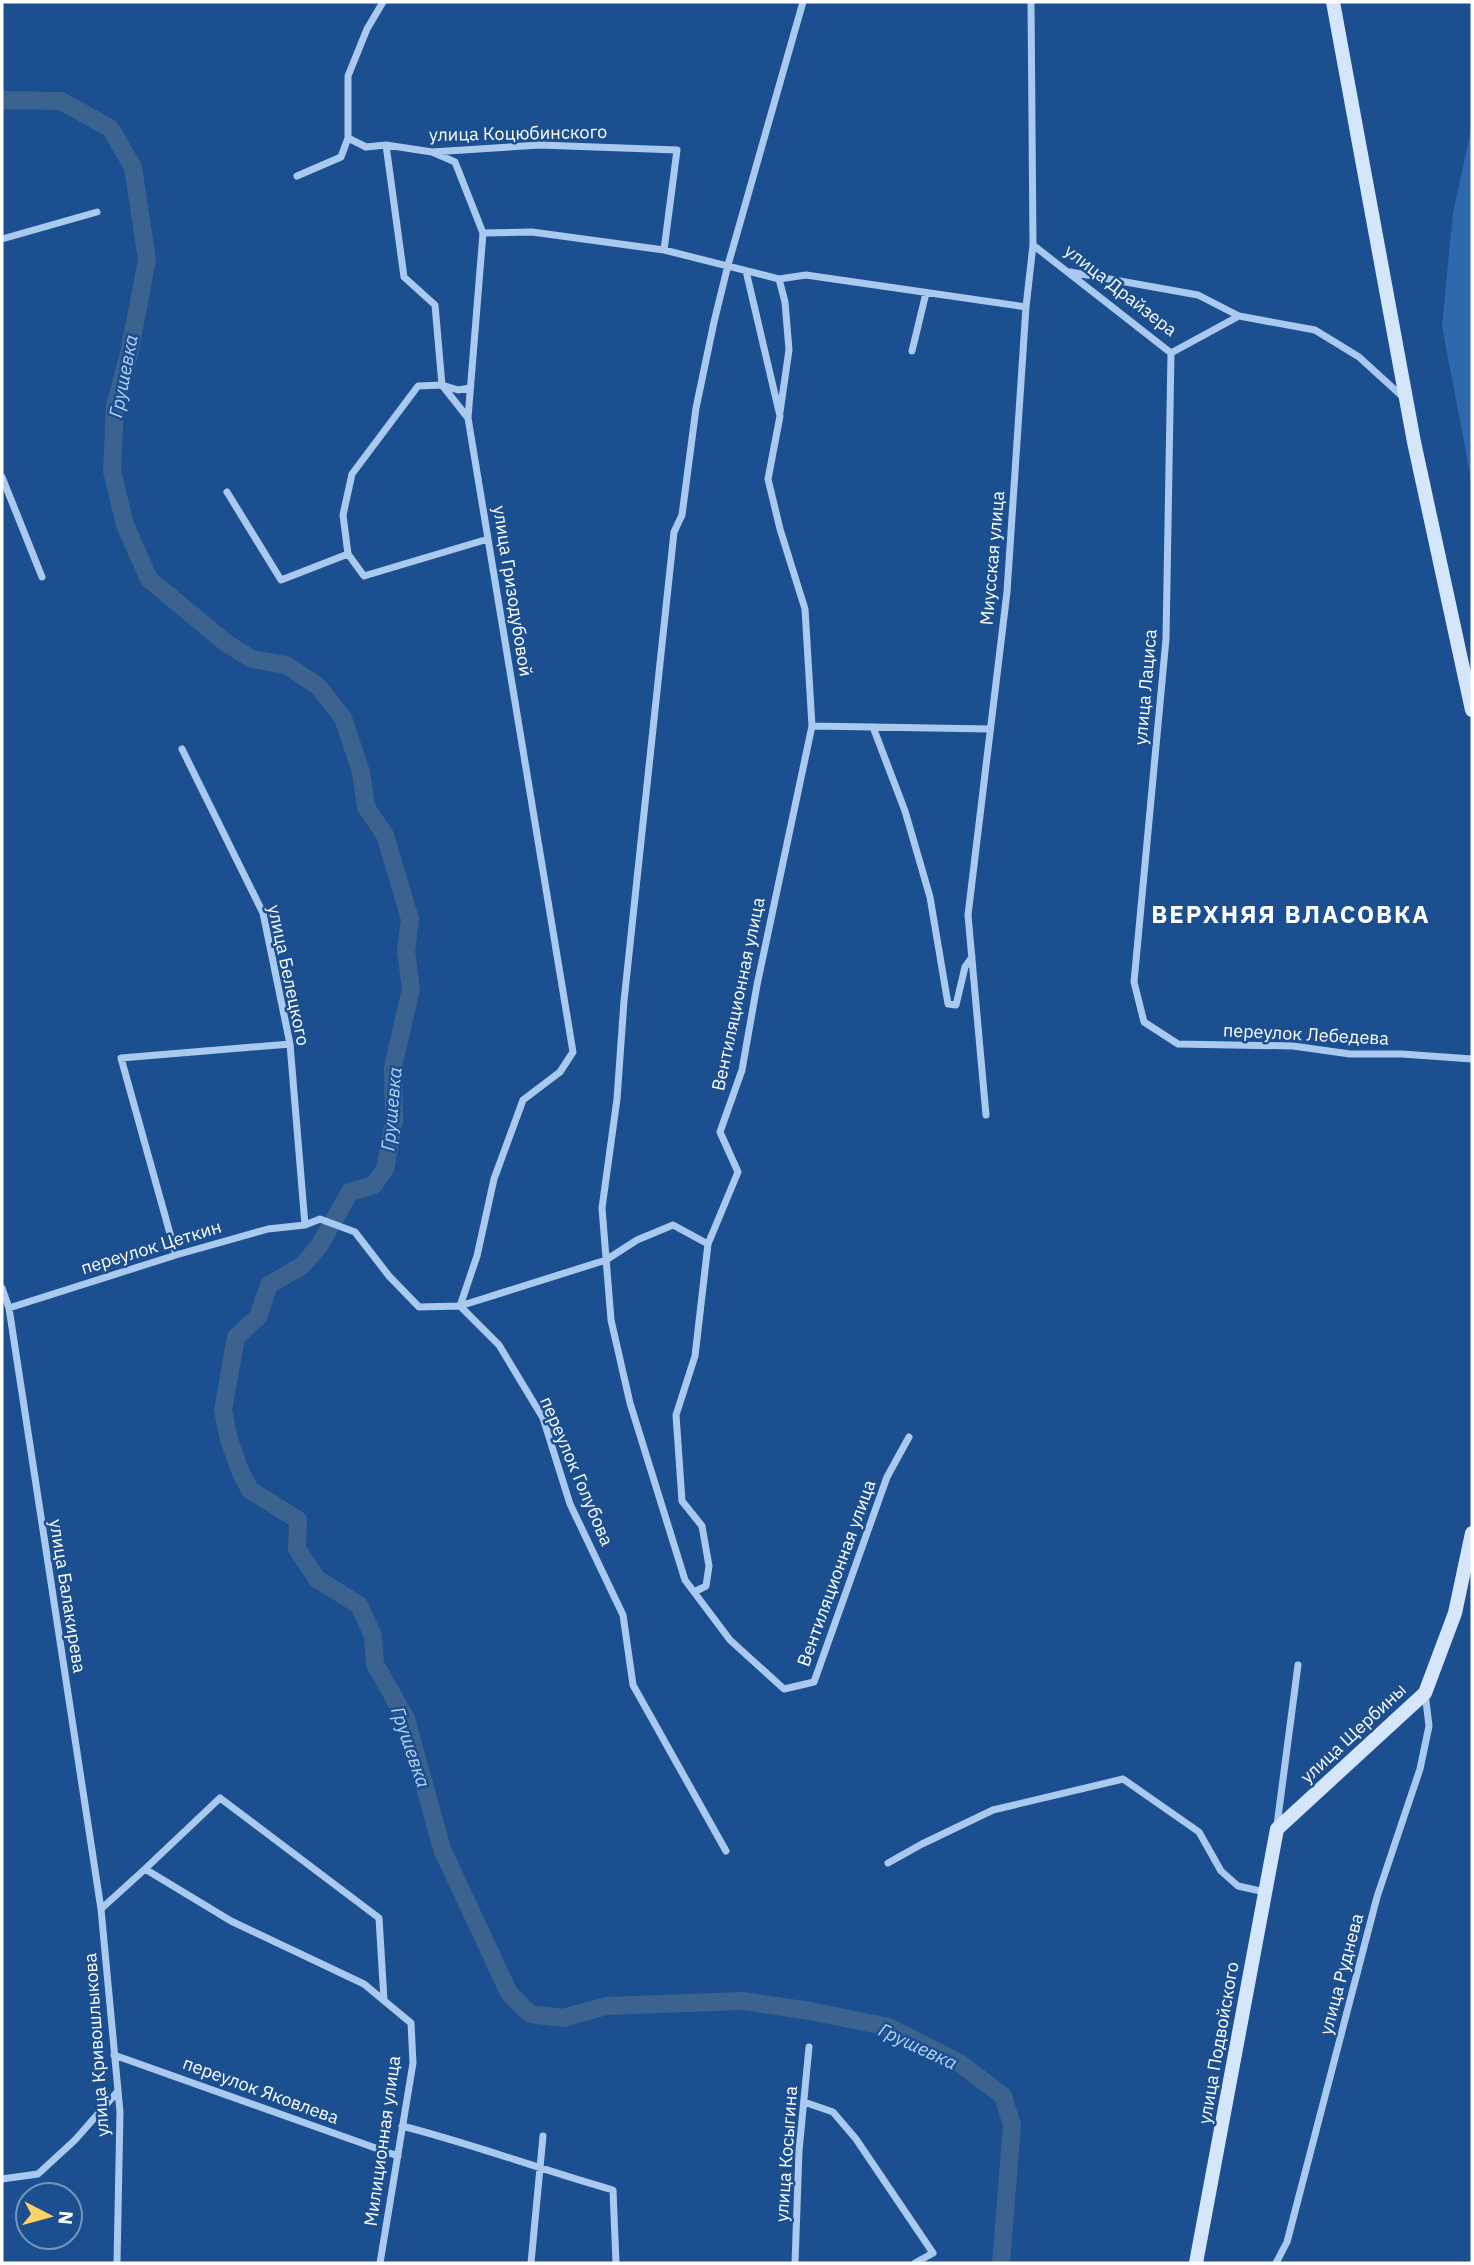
<svg xmlns="http://www.w3.org/2000/svg" width="1474" height="2265" font-family="'IBM Plex Sans',sans-serif">
  <rect width="100%" height="100%" fill="#1b4f8f"/>
  <path fill="#2e69ad" d="M1472 125V484L1442 326 1453 213Z"/>
  <g fill="none" stroke-linecap="round" stroke-linejoin="round">
    <path stroke="#3c6290" stroke-width="18" d="M2 100 61 101 110 128 133 167 147 260 129 354 115 406 112 471 125 525 149 579 226 643 252 659 286 665 318 686 343 718 361 772 366 807 385 835 410 919 406 951 411 989 393 1067 394 1120 385 1169 374 1185 350 1192 319 1246 303 1265 269 1285 258 1317 236 1337 223 1410 229 1440 241 1473 250 1490 298 1520 297 1549 317 1579 359 1605 373 1636 375 1664 406 1719 442 1849 509 1993 530 2014 563 2018 606 2006 743 2001 810 2011 889 2027 961 2064 1003 2096 1012 2125 1001 2263"/>
    <path stroke="#a9c9ee" stroke-width="7" d="M803 2 728 265 714 322 696 408 682 515 674 532 624 1001 617 1099 602 1208 611 1320 630 1403 685 1580 730 1640 784 1689 814 1682 887 1477 909 1437
      M348 138 366 147 386 145 432 152 540 145 677 150 664 250
      M386 145 404 277 435 305 442 385 468 418
      M297 176 341 157 348 138V76L367 29 383 2
      M483 233 532 232 664 250 779 279 806 275 1026 307
      M2 239 97 212
      M1033 245 1171 353 1239 316 1315 330 1359 357 1404 398
      M1070 272 1198 295 1239 316
      M779 279 785 302 789 350 780 412
      M912 351 926 293
      M1171 353 1166 639 1134 982 1144 1022 1178 1044 1293 1046 1350 1054H1402L1472 1059
      M470 388 458 390 442 385 418 386 352 474 343 515 348 554 364 576 488 539
      M2 477 42 577
      M227 492 281 580 348 554
      M812 726 990 729
      M873 727 905 811 930 897 948 1004 956 1005 965 967 972 957
      M182 749 263 913 290 1044 305 1225
      M986 1115 968 915 1007 592 1026 307 1033 245 1031 2
      M708 1244 673 1225 637 1240 606 1260 460 1306 499 1345 543 1418 570 1504 623 1615 633 1685 726 1851
      M176 1255 121 1058 290 1044
      M2 1288 9 1308 101 1909 120 2112 117 2263
      M9 1308 176 1255 268 1229 305 1225 320 1219 355 1232 389 1276 419 1307 460 1306 477 1256 494 1179 523 1100 560 1072 573 1052 468 418 483 233 455 162 432 152
      M694 1592 706 1586 709 1566 702 1526 682 1501 676 1415 695 1356 708 1244 738 1172 720 1132 742 1070 757 985 812 726 805 609 780 529 768 479 780 416 746 271
      M1277 1825 1298 1665
      M888 1863 922 1844 993 1810 1123 1779 1199 1832 1221 1871 1238 1886 1265 1892
      M145 1869 220 1798 379 1918 384 2000
      M101 1909 145 1869 231 1921 364 1984 411 2023 413 2063 380 2263
      M114 2055 398 2156
      M804 2102 833 2112 856 2139 933 2253 915 2263
      M402 2126C473 2144 542 2170 613 2190L616 2263
      M2 2179 38 2174 75 2140 118 2091
      M531 2263 543 2136
      M795 2263 799 2151 809 2047
      M1276 2263 1287 2242 1377 1897 1420 1769 1429 1726 1425 1693"/>
    <path stroke="#d6e6fa" stroke-width="14" d="M1333 2 1414 442 1472 710
      M1196 2263 1277 1829 1425 1693 1455 1613 1472 1533"/>
  </g>
  <g text-anchor="middle" dominant-baseline="central" stroke-width="5" stroke-linejoin="round" paint-order="stroke">
    <g font-size="18" fill="#fff" stroke="#1b4f8f">
      <text transform="translate(518 133) rotate(-1)">улица Коцюбинского</text>
      <text transform="translate(1121 290) rotate(38)">улица Драйзера</text>
      <text transform="translate(992 558) rotate(-85)">Миусская улица</text>
      <text transform="translate(513 591) rotate(81)">улица Гризодубовой</text>
      <text transform="translate(1145 687) rotate(-85)">улица Лациса</text>
      <text transform="translate(289 975) rotate(78)">улица Белецкого</text>
      <text transform="translate(738 994) rotate(-78)">Вентиляционная улица</text>
      <text transform="translate(1306 1034) rotate(3)">переулок Лебедева</text>
      <text transform="translate(151 1247) rotate(-17)">переулок Цеткин</text>
      <text transform="translate(577 1471) rotate(67)">переулок Голубова</text>
      <text transform="translate(836 1573) rotate(-70)">Вентиляционная улица</text>
      <text transform="translate(68 1596) rotate(81)">улица Балакирева</text>
      <text transform="translate(1353 1733) rotate(-43)">улица Щербины</text>
      <text transform="translate(1341 1974) rotate(-75)">улица Руднева</text>
      <text transform="translate(1218 2043) rotate(-80)">улица Подвойского</text>
      <text transform="translate(96 2045) rotate(-94)">улица Кривошлыкова</text>
      <text transform="translate(261 2090) rotate(20)">переулок Яковлева</text>
      <text transform="translate(382 2141) rotate(-82)">Милиционная улица</text>
      <text transform="translate(786 2154) rotate(-86)">улица Косыгина</text>
    </g>
    <g font-size="19" font-style="italic" fill="#b5d3f5" stroke="#1b4f8f">
      <text transform="translate(123 376) rotate(-79)">Грушевка</text>
      <text transform="translate(391 1109) rotate(-85)">Грушевка</text>
      <text transform="translate(411 1747) rotate(71)">Грушевка</text>
      <text transform="translate(918 2046) rotate(25)">Грушевка</text>
    </g>
    <g font-size="24" font-weight="bold" letter-spacing="2" fill="#fff" stroke="#1b4f8f">
      <text x="1291" y="914">ВЕРХНЯЯ ВЛАСОВКА</text>
    </g>
  </g>
  <rect width="1474" height="2265" fill="none" stroke="#ffffff" stroke-width="7"/>
  <g transform="translate(49 2216) rotate(96)"><circle r="33" fill="#1b4f8f" stroke="#7695bc" stroke-width="2"/>
  <path d="M0-5L12 26L0 18L-12 26Z" fill="#ffd166"/>
  <text y="-10" font-size="19" font-weight="bold" text-anchor="middle" fill="#ffffff">N</text>
  </g>
</svg>
